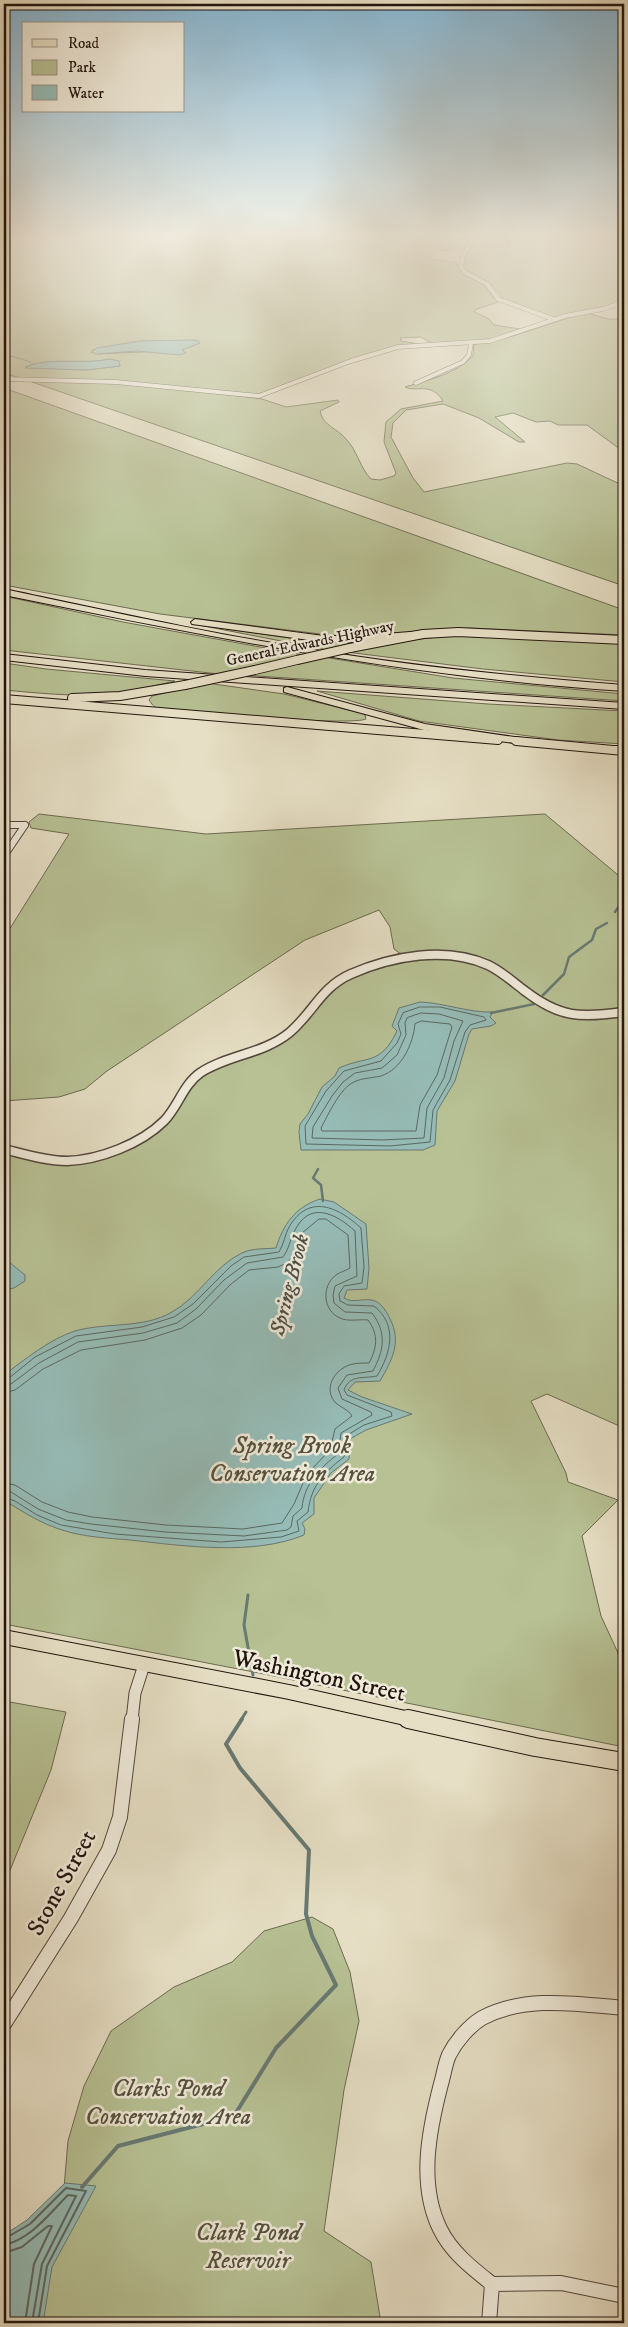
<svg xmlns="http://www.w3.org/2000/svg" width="628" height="2327" font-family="'IM FELL DW Pica',serif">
  <rect width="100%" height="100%" fill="#e6dfc5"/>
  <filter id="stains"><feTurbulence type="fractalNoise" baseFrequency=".004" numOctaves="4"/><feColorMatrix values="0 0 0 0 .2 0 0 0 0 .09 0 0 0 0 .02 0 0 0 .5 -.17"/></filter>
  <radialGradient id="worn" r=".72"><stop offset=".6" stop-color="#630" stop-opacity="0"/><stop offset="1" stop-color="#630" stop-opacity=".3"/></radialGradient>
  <path fill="#b7c194" stroke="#6c6a51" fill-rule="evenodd" d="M4 235H465L469 243 464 249 438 251 435 255 428 258 457 263 461 273 482 284 498 302 477 309 474 311 475 312 489 319 494 325 520 329 492 340 431 343 421 337 400 338 401 341 419 344 397 346 256 395 113 381 20 378 4 373ZM140 341H198L193 346 181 350 97 354 92 350ZM109 359 118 361 120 366 86 370 25 367C51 357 84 366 109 359Z
    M471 235H624V300L598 309 553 317 504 299 491 284 465 269 466 254 476 244Z
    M587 313 608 319H624V452L587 425H558L550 421 536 422 513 413 495 417 525 442H519L479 418 443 404 406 410 393 423 391 437 413 478 424 492 567 463 577 464 624 486V586L29 381 98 382 184 389 262 399 286 407 338 400 339 402 320 411C323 426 337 428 346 439 357 450 360 468 371 479L380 480 394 476 396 473 384 442 386 422 401 409 443 401C431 381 416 393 405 387 428 380 456 374 473 356L474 344C513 340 548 322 587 313Z
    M4 388 624 610V635L470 628 354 636 328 635 160 614 4 585Z
    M4 596 123 622 304 655 219 674 4 650Z
    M199 625 297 639 349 642 351 644 327 650Z
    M464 634 624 643V682L483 669 346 652 379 644Z
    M323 657 453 678 624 694V701L243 675Z
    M4 663 46 669 175 681C153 686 130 692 107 694 73 697 38 693 4 690Z
    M207 683 284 694 361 713 365 715 366 719C353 726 179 713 158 708 153 707 152 704 149 700L152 696Z
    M317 691 488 704 624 711V744L558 740 419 721Z
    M39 814 206 834 545 814 624 880V1428L547 1394 531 1401 566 1473 568 1482 618 1500 582 1536 601 1616 624 1666V1747L254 1672 4 1624V1149L67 1161 130 1143 156 1128 197 1076 281 1039 329 985 406 958 394 949 390 927 379 910 305 940 107 1071 85 1089 59 1097 4 1101 6 1146 4 1145V938L69 834 31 828 29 822Z
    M4 1701 66 1712 51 1770 4 1885Z
    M312 1917 333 1929 350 1972 359 2021 344 2090 324 2231 371 2262 381 2323H34L63 2200 68 2141 84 2086 111 2031 174 1987 232 1962 264 1931Z"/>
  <path fill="#96bcb7" stroke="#687973" d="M193 340 198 341 200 343 182 350 186 353 180 355 137 351 97 354 91 352 97 348 140 341Z
    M109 359 119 361 120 366 86 370 25 368C43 356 87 365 109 359Z
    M420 1002C445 1003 469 1013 493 1012L490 1017 496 1023 491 1026 472 1029 469 1034 455 1081 437 1111 435 1145 423 1150H301L299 1132 300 1124 308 1114 322 1087 335 1076 339 1068C368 1055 380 1066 397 1031L392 1026 399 1008Z
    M320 1199 334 1202 366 1224 369 1268 367 1289 347 1290 344 1298C353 1304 365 1297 375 1301 382 1304 387 1312 390 1319 402 1342 392 1360 380 1381L355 1382 348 1390 362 1397 412 1414 366 1430 350 1439 349 1459 331 1473 314 1498V1514L302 1523 305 1529 304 1535C253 1556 184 1546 130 1540 107 1538 83 1537 62 1530 40 1523 23 1512 4 1500V1375C24 1360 50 1339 75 1331 107 1322 143 1329 172 1312 199 1297 214 1266 242 1253 252 1248 265 1249 276 1248 283 1225 295 1207 320 1199Z
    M4 1258 25 1275V1281L14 1288 4 1290Z
    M65 2183 96 2186 52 2267 43 2323H4V2235L27 2220Z"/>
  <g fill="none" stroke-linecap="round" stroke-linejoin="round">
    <path stroke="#5c6862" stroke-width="1" d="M420 1007H440L484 1017 486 1020 470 1025 465 1032 450 1080 433 1110 430 1142 390 1146 306 1144 305 1126 326 1091 344 1071 381 1061 397 1043 401 1034 398 1024 403 1013Z
      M421 1013 439 1014 463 1021 454 1041 444 1078 427 1108 424 1138 382 1140 312 1138 313 1127 332 1096 343 1082 355 1073 382 1068 397 1055 406 1035 405 1023 407 1018Z
      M422 1021 450 1024 452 1027 437 1075 420 1105 416 1131H322L321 1128C328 1115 340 1088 354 1082 362 1078 372 1078 381 1076 402 1069 413 1044 415 1024Z
      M4 1379 9 1378 35 1357 76 1336 142 1327 174 1317 193 1304 231 1266 244 1257 279 1252C284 1244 285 1234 289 1227 309 1193 338 1207 361 1228L364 1267 362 1283 344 1286 339 1294 340 1301 348 1305 374 1306C398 1325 391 1353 377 1376 363 1379 350 1374 344 1390L347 1395 391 1412 392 1416 364 1425 346 1436 344 1457C323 1473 311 1486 308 1512L297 1521 299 1531 281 1537 221 1542 115 1534 61 1525 37 1515 15 1501 4 1497
      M4 1385 11 1384 39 1363 78 1342 143 1333 177 1323 196 1309 224 1280 247 1263 283 1257C289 1249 290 1240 294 1232 309 1200 335 1213 355 1231L357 1276 335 1286 333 1295 334 1303 345 1312 372 1313C387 1333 384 1350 373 1371L347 1375 338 1388 342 1399 371 1412 372 1415 341 1433 338 1454C320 1468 304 1484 302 1508L293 1516 291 1527 287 1530 244 1536 165 1532 91 1524 66 1520 38 1509 11 1492 4 1490
      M4 1393 15 1390 43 1369 81 1350 145 1340 182 1328 201 1315 230 1285 249 1270 278 1267 287 1263 293 1256 302 1233 319 1219H326L348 1235 350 1268C345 1271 340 1272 336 1275 321 1286 323 1311 340 1318 348 1322 359 1319 368 1320 379 1335 377 1348 369 1363 364 1363 358 1363 353 1364 337 1367 323 1386 334 1401 339 1407 348 1409 352 1416L335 1429 330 1450 307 1474 294 1504 282 1523 243 1529 166 1525 92 1517 68 1512 42 1502 15 1485 4 1483"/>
    <path stroke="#5c6862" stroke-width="2" d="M4 2239 30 2224 66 2188 86 2191 47 2266 38 2323
      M4 2245C31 2239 49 2214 68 2195L76 2196 42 2264 32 2323
      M4 2253 22 2247 48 2226H52L34 2264 25 2323"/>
    <path stroke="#687973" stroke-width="1" d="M353 249 456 235
      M495 261 509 252 508 243 515 237 526 235
      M4 354 28 361 34 365"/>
    <path stroke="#687973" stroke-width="2.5" d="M615 912 624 899
      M543 995 564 974 569 957 592 940 596 929 607 923
      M491 1013 534 1004
      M318 1169 313 1178 321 1185 323 1201"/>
    <path stroke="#687973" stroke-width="3" d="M248 1595 244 1625 253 1675
      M241 1720 246 1712"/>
    <path stroke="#687973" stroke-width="4" d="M82 2187 118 2146 234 2116 276 2048 336 1985 312 1936 306 1914 309 1850 240 1768 226 1744 242 1719"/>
    <defs>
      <path id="minor-far4" d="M468 235 472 242 463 256 461 267 464 272 487 284 498 299 553 319
        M4 379 116 382 259 396 351 361 398 347 490 341 565 316 603 309 624 302
        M416 383 463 362 469 355 471 343"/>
      <path id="minor-far3" d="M4 825H25
        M4 856 25 825"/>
      <path id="minor-far2" d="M4 1149C24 1154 46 1161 67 1161 99 1160 141 1144 164 1121 178 1107 183 1085 200 1073 227 1055 263 1054 289 1033 313 1013 321 987 351 974 392 956 446 946 488 965 501 971 513 982 525 991 560 1018 581 1018 624 1012"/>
      <path id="minor-far1" d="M132 1720 135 1693 144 1665"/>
      <path id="minor" d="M4 2024 71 1918 109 1850 120 1817 132 1719
        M492 2284 561 2283 624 2296
        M489 2323 492 2284C473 2269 451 2252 440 2229 418 2184 429 2130 441 2084 444 2074 445 2064 449 2055 456 2041 469 2026 482 2018 525 1995 577 2004 624 2008"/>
      <path id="major-far2" d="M350 648 423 634 458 632 624 640
        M255 670 297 660
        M72 698 120 696 185 685
        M4 699 498 740
        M516 741 624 751"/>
      <path id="major-far1" d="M4 1637 289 1692 414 1720"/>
      <path id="major" d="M408 1719 535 1747 624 1762"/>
      <path id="highway" d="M4 589C108 611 211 634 316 650 418 667 521 677 624 685V691C414 678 209 637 4 595Z
        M195 619 324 636H359L423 631 427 634 423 637 359 642H324L192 624 191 622Z
        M4 654 145 670 624 703V709L145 676 4 660Z
        M287 687 425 724 528 739 533 742 528 745 424 730 284 692V688Z
        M624 746V752H598L593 749 598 746Z"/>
    </defs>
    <use href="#minor-far4" stroke="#53473c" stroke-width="5"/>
    <use href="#minor-far3" stroke="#53473c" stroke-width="8"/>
    <use href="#minor-far2" stroke="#53473c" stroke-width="11"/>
    <use href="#minor-far1" stroke="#53473c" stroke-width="13"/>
    <use href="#minor" stroke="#53473c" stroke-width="16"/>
    <use href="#major-far2" stroke="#22140e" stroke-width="10"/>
    <use href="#major-far1" stroke="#22140e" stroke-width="16"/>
    <use href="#major" stroke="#22140e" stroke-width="20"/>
    <use href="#highway" stroke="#22140e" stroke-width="2"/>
    <use href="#minor-far4" stroke="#efead9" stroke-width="4"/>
    <use href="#minor-far3" stroke="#efead9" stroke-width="6"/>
    <use href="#minor-far2" stroke="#efead9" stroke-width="8"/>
    <use href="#minor-far1" stroke="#efead9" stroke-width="11"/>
    <use href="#minor" stroke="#efead9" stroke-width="14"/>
    <use href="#major-far2" stroke="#e6dfc5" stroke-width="8"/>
    <use href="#major-far1" stroke="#e6dfc5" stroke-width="14"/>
    <use href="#major" stroke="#e6dfc5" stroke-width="18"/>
    <use href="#highway" fill="#e6dfc5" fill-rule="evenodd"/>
    <defs>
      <path id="major-bridge" d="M297 660 350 648
        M185 685 255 670"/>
    </defs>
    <use href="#major-bridge" stroke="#22140e" stroke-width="10" stroke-linecap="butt"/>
    <use href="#major-bridge" stroke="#e6dfc5" stroke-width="8"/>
  </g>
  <linearGradient id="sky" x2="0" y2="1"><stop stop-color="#87b7d4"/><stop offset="0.42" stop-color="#f4f1e5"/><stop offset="1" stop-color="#f4f1e5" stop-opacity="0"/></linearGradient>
  <rect width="628" height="561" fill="url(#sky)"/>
  <g text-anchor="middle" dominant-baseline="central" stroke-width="5" stroke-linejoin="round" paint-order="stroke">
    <g font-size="16" fill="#22140e" stroke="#efead9">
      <text transform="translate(310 643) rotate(-12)">General Edwards Highway</text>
    </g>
    <g font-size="21" font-style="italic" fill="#4b4f49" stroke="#efead9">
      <text transform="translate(290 1285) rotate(-76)">Spring Brook</text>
    </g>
    <g font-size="24" font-style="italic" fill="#56513d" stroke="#efead9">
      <text x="292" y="1446">Spring Brook<tspan x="292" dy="28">Conservation Area</tspan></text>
      <text x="168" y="2089">Clarks Pond<tspan x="168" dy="28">Conservation Area</tspan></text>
      <text x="248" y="2233">Clark Pond<tspan x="248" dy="28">Reservoir</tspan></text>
    </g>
    <g font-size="24" fill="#22140e" stroke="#efead9">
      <text transform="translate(319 1676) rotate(12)">Washington Street</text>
      <text transform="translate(62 1883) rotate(-61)">Stone Street</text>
    </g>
  </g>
  <rect width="628" height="2327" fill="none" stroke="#e6dfc5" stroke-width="20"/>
  <rect x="5" y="5" width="618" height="2317" fill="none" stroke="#22140e" stroke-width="2.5"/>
  <rect x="10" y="10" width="608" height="2307" fill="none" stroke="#22140e"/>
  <rect x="22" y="22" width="162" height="90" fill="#efead9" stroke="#9d9488"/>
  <rect x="32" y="39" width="25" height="8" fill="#e6dfc5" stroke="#9d9488"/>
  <text x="68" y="48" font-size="15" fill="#22140e">Road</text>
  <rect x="32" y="60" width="25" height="15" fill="#b7c194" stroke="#9d9488"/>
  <text x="68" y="72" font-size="15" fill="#22140e">Park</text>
  <rect x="32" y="85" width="25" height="15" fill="#96bcb7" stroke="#9d9488"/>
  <text x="68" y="98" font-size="15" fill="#22140e">Water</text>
  <rect width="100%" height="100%" filter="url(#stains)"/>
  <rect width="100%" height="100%" fill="url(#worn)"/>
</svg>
